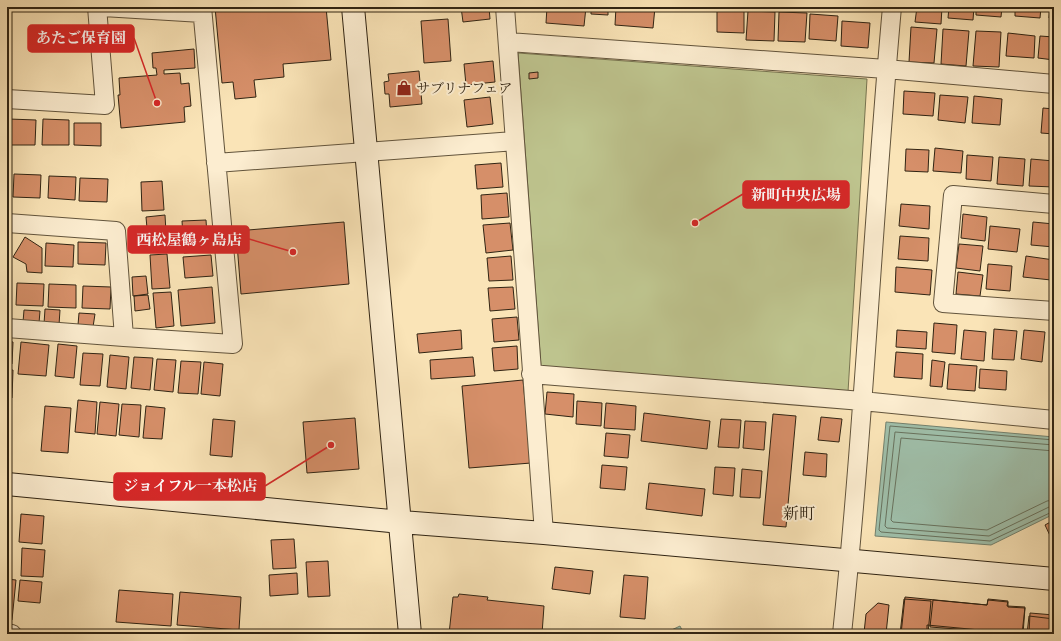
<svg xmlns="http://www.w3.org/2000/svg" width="1061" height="641" font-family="'Gentium Book Plus','Noto Serif JP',serif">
  <rect width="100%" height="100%" fill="#fae4b7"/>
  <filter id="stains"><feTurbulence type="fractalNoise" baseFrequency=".005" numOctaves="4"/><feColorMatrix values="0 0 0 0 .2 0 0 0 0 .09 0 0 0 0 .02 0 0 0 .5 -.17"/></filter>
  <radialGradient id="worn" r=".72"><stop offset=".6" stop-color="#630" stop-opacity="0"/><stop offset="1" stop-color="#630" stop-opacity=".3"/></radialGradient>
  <path fill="#bec48e" stroke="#777450" d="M518 53 867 79 848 392 541 367Z"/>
  <path fill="#9fbfaa" stroke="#73816e" d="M886 422 1054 437V514L991 545 875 536Z
    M680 626 684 634H663Z"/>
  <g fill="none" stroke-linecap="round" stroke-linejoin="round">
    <path stroke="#68725e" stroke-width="1" d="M1054 440 890 426 879 530 881 532 990 541 1054 511
      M1054 445 895 432 885 526 887 528 989 536 1049 507 1054 506
      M1054 451 901 438 891 520 893 522 987 530 1047 501 1054 500"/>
  </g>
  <path fill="#d68f69" stroke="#302413" d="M215 7H326L331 60 283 64 284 77 254 80 256 97 235 99 233 82 222 83Z
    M461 7H489L490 19 463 22Z
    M547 7H586L584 26 546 23Z
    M591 7H608V15L591 14Z
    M616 7H655L653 28 615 25Z
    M917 7H942L941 24 915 22Z
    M949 7H974L973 20 948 18Z
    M976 7H1002L1001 17 976 15Z
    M1015 7H1041L1040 18 1015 16Z
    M1050 7H1054V18H1049Z
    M717 9 744 10V33L717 32Z
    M748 11 775 12 774 41 746 40Z
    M779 12 807 13 805 42 778 41Z
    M810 14 838 16 836 41 809 39Z
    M448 19 451 61 424 63 421 21Z
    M842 21 870 23 868 48 841 46Z
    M911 27 937 29 934 63 909 62Z
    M943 29 969 31 966 66 941 64Z
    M976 31 1001 32 999 67 973 66Z
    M1008 33 1035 36 1034 58 1006 56Z
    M1040 36 1054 37V60L1038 58Z
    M194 49 195 68 164 70V74L180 73 181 84 189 83 191 106 184 107 185 122 121 128 118 95H120L119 78 157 75 156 68H153L152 53Z
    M493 61 495 82 466 85 464 64Z
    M419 71 422 104 390 107 389 94H385L384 82 389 81 388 74Z
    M538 72V78L529 79V73Z
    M904 91 935 93 933 116 903 114Z
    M940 95 968 97 965 123 938 120Z
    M974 96 1002 99 1000 125 972 123Z
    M490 97 493 124 467 127 464 100Z
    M1043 108 1054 109V134L1041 133Z
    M9 119 36 120 35 145H9Z
    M43 119 69 120V145H42Z
    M74 123H101V146L74 145Z
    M935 148 963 151 961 173 933 171Z
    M906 149 929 150 928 172 905 171Z
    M967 155 993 157 991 181 966 179Z
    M999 157 1025 159 1023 186 997 184Z
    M1031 159 1054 161V187L1029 186Z
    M501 163 503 187 477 189 475 165Z
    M7 172H9L8 194H7Z
    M14 174 41 175 40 198 13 197Z
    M49 176 76 177 75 200 48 198Z
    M80 178 108 179 107 202 79 201Z
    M162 181 164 210 142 211 141 182Z
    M507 193 509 217 482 219 481 195Z
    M901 204 930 206 929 229 899 226Z
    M963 214 987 217 985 241 961 238Z
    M165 215 167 250 149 251 146 217Z
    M206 220 208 251 184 253 182 221Z
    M344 222 349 284 241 294 236 231Z
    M1033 222 1054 224V247L1031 245Z
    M510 223 513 250 486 253 483 225Z
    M990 226 1020 229 1017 252 988 249Z
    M900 236 929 238 928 261 898 259Z
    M25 237 42 248V273L27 272 26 264 13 257Z
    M7 242H9V265H7Z
    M78 242 106 243 105 265 78 264Z
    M46 243 74 245 73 267 45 266Z
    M959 244 983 246 980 271 956 268Z
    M167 254 170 288 152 289 150 255Z
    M211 255 213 276 185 278 183 257Z
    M511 256 513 280 489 281 487 258Z
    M1026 256 1054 260 1051 280 1023 277Z
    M988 264 1012 266 1010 291 986 289Z
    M896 267 932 270 930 295 895 292Z
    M958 272 983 275 980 296 956 294Z
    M146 276 148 294 133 296 132 277Z
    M7 282H10L9 305H7Z
    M17 283 44 284 43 306 16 305Z
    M49 284 76 285V308L48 307Z
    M83 286 111 287 110 309 82 308Z
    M212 287 215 323 181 326 178 290Z
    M513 287 515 309 490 311 488 288Z
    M171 292 174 326 156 328 153 293Z
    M148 295 150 309 135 311 134 296Z
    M45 309 60 310 59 325 44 324Z
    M24 310 40 311 39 323 23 322Z
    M79 313 95 314 93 327 78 325Z
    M517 317 519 340 494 342 492 319Z
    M934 323 957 325 955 354 932 352Z
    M994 329 1017 331 1014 360 992 359Z
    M461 330 462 349 419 353 417 334Z
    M897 330 927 332 926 349 896 347Z
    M964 330 986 332 984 361 961 359Z
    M1024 330 1045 332 1042 362 1021 359Z
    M7 341 13 342 12 364H7Z
    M21 342 49 345 46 376 18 374Z
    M58 344 77 346 74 378 55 376Z
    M517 346 518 369 494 371 492 348Z
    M896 352 923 354 922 379 894 377Z
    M83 353 103 354 100 386 80 385Z
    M110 355 129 357 126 389 107 387Z
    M134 357 153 358 150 390 131 388Z
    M473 357 475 376 431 379 430 360Z
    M157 359 176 360 173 392 154 390Z
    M932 360 945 362 942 387 930 386Z
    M181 361 201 362 198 394 178 393Z
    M204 362 223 364 220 396 201 394Z
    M949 364 977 366 975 391 947 389Z
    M980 369 1007 371 1006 390 979 388Z
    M7 370H13L12 398H7Z
    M523 380 531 463 469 468 462 386Z
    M547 392 574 394 573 417 545 414Z
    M78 400 97 402 95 434 75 432Z
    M577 401 602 403 601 426 576 424Z
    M100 402 119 404 116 436 97 434Z
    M606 403 636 406 635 430 604 428Z
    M122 404 141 405 139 437 119 435Z
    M45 406 71 408 68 453 41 451Z
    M146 406 165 408 162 439 143 438Z
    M644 413 710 421 707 449 641 441Z
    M773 414 796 416 786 527 763 525Z
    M821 417 842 419 839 442 818 440Z
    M355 418 359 469 307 473 303 422Z
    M213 419 235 421 232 457 210 455Z
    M721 419 741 420 739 448 718 447Z
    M745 421 766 422 764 450 743 448Z
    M606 433 630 435 628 458 604 456Z
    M805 452 827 454 826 477 803 475Z
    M602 465 627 467 625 490 600 488Z
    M715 467 735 468 733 496 713 494Z
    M742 469 762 471 760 498 740 497Z
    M649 483 705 489 702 516 646 509Z
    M21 514 44 516 42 544 19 542Z
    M1054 520V541L1053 542 1045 525Z
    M294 539 296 568 273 569 271 540Z
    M22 548 45 550 43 577 21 576Z
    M328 561 330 596 308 597 306 562Z
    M555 567 593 571 590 594 552 589Z
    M297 573 298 594 270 596 269 575Z
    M624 575 648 577 645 619 620 617Z
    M7 579 16 580 12 620 7 619Z
    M20 580 42 582 40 603 18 601Z
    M119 590 173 594 171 626 116 622Z
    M180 592 241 597 239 630 177 625Z
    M459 594 488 597 487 600 544 606 542 634H449L453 597H458Z
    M905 597 987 605 988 599 1008 601 1007 606 1025 607 1022 634 927 625V634H901Z
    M904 599 931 601 928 634H900Z
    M933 600 987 605 988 600 1008 602V607L1025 608 1023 634 930 627Z
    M878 603 889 605 886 634 864 633 866 614Z
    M1030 613 1054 615V634H1029Z
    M1029 616 1054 619V634H1027Z
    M582 630 583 634H574Z"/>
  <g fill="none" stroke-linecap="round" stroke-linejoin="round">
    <defs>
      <path id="street" d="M103 7 202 13
        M505 7 544 533
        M508 42 886 69 1054 84
        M7 99 105 105 97 7
        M216 163 515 141
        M1054 204 953 195 943 303 1054 311
        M7 223 116 231 124 337
        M7 328 124 337 233 344 202 7
        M531 374 862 401 1054 420
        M7 633 12 634
        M842 634C864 426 873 216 892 7"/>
      <path id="secondary" d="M353 7 410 634
        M7 484 401 522 544 533 1054 579"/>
    </defs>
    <use href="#street" stroke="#62543c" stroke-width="20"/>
    <use href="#secondary" stroke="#302413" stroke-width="24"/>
    <use href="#street" stroke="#fcedd0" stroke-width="18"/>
    <use href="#secondary" stroke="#fcedd0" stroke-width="22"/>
  </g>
  <defs>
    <symbol id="shop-bare" viewBox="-9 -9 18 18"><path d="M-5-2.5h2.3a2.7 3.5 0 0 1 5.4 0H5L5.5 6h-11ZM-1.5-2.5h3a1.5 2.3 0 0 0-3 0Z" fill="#8f2418" stroke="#fcedd0" stroke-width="2.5" paint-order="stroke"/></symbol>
  </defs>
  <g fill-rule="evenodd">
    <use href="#shop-bare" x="393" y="77" width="22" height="22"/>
  </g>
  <g text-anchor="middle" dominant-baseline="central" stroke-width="4" stroke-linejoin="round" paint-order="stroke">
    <g font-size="14" fill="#302413" stroke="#fcedd0" text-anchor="start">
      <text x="416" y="88">サブリナフェア</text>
    </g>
    <g font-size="16" fill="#302413" stroke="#fcedd0">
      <text x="799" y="513">新町</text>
    </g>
  </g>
  <path fill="none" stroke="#d62828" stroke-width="1.5" d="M157 103L134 38M695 223L743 194M293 252L249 239M331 445L265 486"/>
  <g fill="#d62828" stroke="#fcedd0" stroke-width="1.5">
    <circle cx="157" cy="103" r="4"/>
    <circle cx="695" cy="223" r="4"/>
    <circle cx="293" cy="252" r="4"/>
    <circle cx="331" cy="445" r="4"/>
  </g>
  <g fill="#d62828" stroke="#d62828" stroke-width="1.5">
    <rect x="28" y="25" width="106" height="27" rx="4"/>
    <rect x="743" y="181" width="106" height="27" rx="4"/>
    <rect x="128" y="226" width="121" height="27" rx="4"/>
    <rect x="114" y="473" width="151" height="27" rx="4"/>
  </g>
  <g font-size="15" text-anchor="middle" font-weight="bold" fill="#fff">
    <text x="81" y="43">あたご保育園</text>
    <text x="796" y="200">新町中央広場</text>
    <text x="189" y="245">西松屋鶴ヶ島店</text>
    <text x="190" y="491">ジョイフル一本松店</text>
  </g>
  <rect width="1061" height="641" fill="none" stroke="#fae4b7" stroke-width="24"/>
  <rect x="8" y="8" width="1045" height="625" fill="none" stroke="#302413" stroke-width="2"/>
  <rect x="12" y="12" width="1037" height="617" fill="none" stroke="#302413"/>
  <rect width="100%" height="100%" filter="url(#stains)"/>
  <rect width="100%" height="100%" fill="url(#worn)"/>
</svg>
